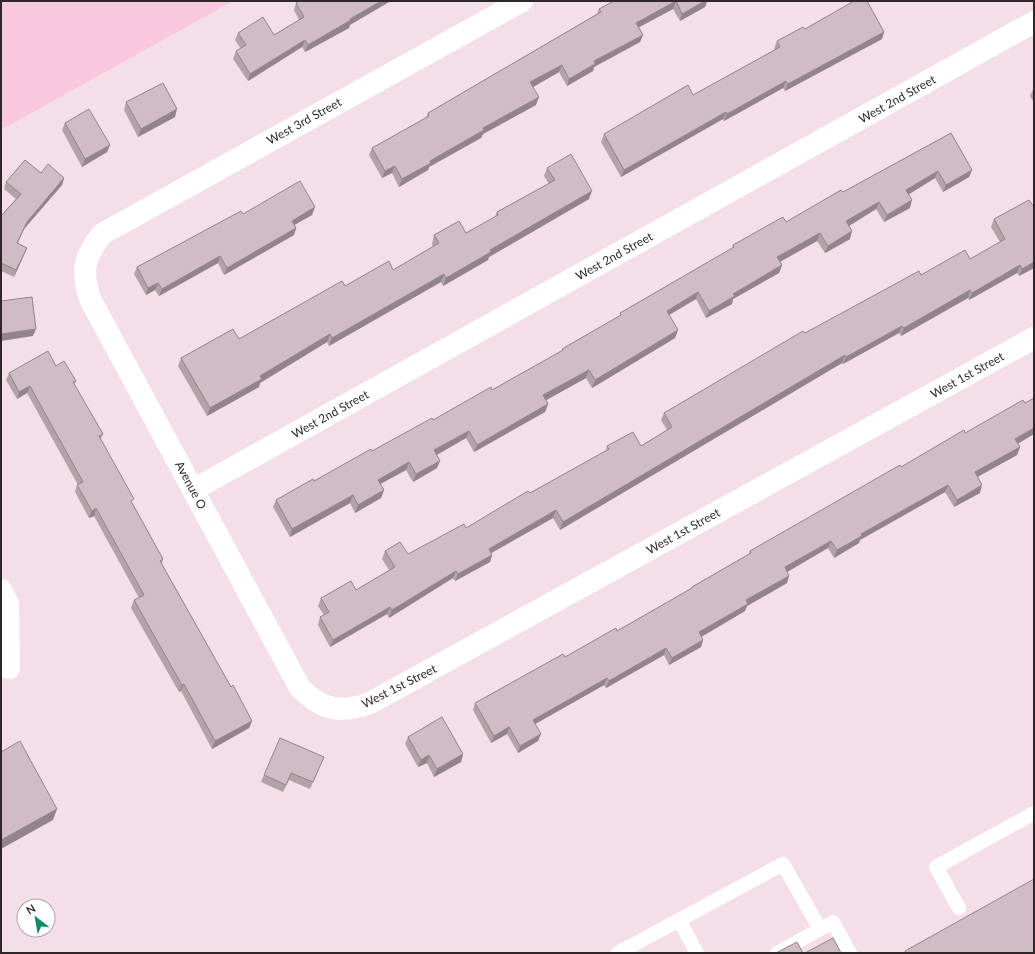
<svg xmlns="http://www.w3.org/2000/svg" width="1035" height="954" font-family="Lato,sans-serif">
  <rect width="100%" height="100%" fill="#f4dfe8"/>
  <path fill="#f9c8de" d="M1 1H233L1 130Z"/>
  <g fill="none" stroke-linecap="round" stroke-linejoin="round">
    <path stroke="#fff" stroke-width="14" d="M959 908 936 867 1034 813
      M679 920 697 953
      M618 953 783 864 820 929
      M777 953 833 922 850 953"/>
    <path stroke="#fff" stroke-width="22" d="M522 1 102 234C84 257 81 271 90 299L300 688C322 710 341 714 370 703L1034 338
      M193 490 1034 22
      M1 590 8 604 9 668"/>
  </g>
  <path fill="#b4a2a9" d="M614 1H707L705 7 680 21 673 9 639 27 643 35 640 42 594 67 593 71 567 86 559 72 533 87 536 105 483 134 481 138 429 167 428 170 399 187 392 173 382 178 369 155 372 148 426 118 428 113 597 14 599 9Z
    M296 3 350 25 349 28 305 52 302 47 248 81 233 59 236 51 241 49 235 40 238 33 274 35 299 20 294 10Z
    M805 29 884 32 882 39 785 91 783 88 724 121 723 119 621 177 601 142 604 134 693 95 775 50 774 49 777 41Z
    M1033 89H1034V103L1030 96Z
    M126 102 175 117 138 137 124 110Z
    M65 123 110 145 107 152 82 167 62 130Z
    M951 133 972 170 969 177 943 192 935 178 909 194 910 208 884 222 876 209 849 226 850 239 825 253 817 241 780 262 782 265 779 273 733 299 732 304 706 318 696 299 669 315 678 330 675 338 592 388 586 378 546 400 548 404 545 412 474 452 466 438 437 455V468L413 482 406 470 380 484 384 490 381 498 355 513 350 503 290 537 273 507 276 500 314 481 372 451 492 390 562 351V349L620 316V313L732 249 733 245 786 222 843 192Z
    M547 168 589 199 489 257 488 260 443 286 441 282 329 346 327 342 260 383 259 387 207 416 178 366 181 358 239 339 345 286 393 270 433 247 432 244 434 235 466 233 495 217 497 212 549 184 544 176Z
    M41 173 64 178 62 185 24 229 18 243 27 248 24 255 14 277 1 271V216L16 199 4 189 6 182Z
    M1034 207V268L1019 276 1017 273 969 300 968 298 901 336 899 333 843 364 842 363 560 530 553 518 491 553 492 555 490 562 455 581 453 578 389 618 387 614 330 647 318 625 320 617 324 615 318 606 321 598 356 590 389 570 382 559 385 551 408 554 466 528 530 493 606 451 607 446H641L667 430 661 420 664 413 805 333 921 275 970 259 1000 242 991 227 994 219Z
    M243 214 312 215 294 225 296 228 294 235 224 275 218 263 159 296 155 290 146 295 134 274 137 267Z
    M9 373 76 381 74 384 103 434 101 439 132 503 163 559 162 564 231 687 252 721 249 728 212 749 181 691 179 692 131 608 134 600 139 598 94 516 89 518 75 492 77 485H78L27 393 17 399 6 380Z
    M965 433 1034 434 1017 444 1020 447 1017 455 977 477 980 493 954 507 945 492 860 540 859 543 834 558 828 548 787 572 789 576 787 583 747 606 745 611 701 637 703 640 701 647 669 665 664 655 606 688 604 685 535 724 538 741 518 753 507 734 491 743 473 710 475 703 617 631 691 589 692 587 749 554 750 551 901 467Z
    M408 737 463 754 461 762 434 777 427 763 418 767 405 744Z
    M324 757 310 789 289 780 283 792 261 782 264 775Z"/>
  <path fill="#92848a" d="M381 1H391L350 25 349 28 305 52 308 45 350 19Z
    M676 1 673 9 634 30 636 23Z
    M705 1H707L705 7 680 21 682 14Z
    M884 32 882 39 785 91 788 84Z
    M643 35 640 42 594 67 593 71 567 86 569 79 594 61Z
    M305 40 302 47 248 81 250 74Z
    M562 65 559 72 528 90 530 82Z
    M786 81 783 88 724 121 727 114Z
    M539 97 536 105 483 134 481 138 429 167 428 170 399 187 402 179 430 161 483 128Z
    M177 109 175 117 138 137 141 129Z
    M726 112 723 119 621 177 624 170Z
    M110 145 107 152 82 167 85 159Z
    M395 166 392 173 382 178 385 171Z
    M972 170 969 177 943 192 946 185Z
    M938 171 935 178 903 198 906 190Z
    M64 178 62 185 24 229 14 250 17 243 27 222Z
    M592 191 589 199 489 257 488 260 443 286 446 278 490 250Z
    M912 200 910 208 884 222 887 215Z
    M879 202 876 209 844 229 846 221Z
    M315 207 312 215 289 228 292 221Z
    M296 228 294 235 224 275 227 268Z
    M852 231 850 239 825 253 828 246Z
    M820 233 817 241 774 265 777 257Z
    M27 248 24 255 14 277 16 270Z
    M220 256 218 263 159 296 162 289Z
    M1034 262V268L1019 276 1022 269Z
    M782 265 779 273 733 299 732 304 706 318 709 311 733 294Z
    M1020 265 1017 273 969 300 972 293Z
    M444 274 441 282 329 346 332 338Z
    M158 283 155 290 146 295 148 288Z
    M970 290 968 298 901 336 904 328Z
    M698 292 696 299 664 318 667 311Z
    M902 326 899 333 843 364 846 357Z
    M36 329 33 336 1 341V334Z
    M678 330 675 338 592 388 595 380Z
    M330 334 327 342 260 383 259 387 207 416 210 408 260 376Z
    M845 355 842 363 560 530 563 522Z
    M589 370 586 378 541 403 543 395Z
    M30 386 27 393 17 399 19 392Z
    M548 404 545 412 474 452 477 445Z
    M1034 428V434L1012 447 1015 439Z
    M469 431 466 438 431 458 434 450Z
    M1020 447 1017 455 972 480 975 472Z
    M440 461 437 468 413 482 416 474Z
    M409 462 406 470 375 487 378 480Z
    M948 485 945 492 860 540 859 543 834 558 837 550 861 534Z
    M982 485 980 493 954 507 957 500Z
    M384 490 381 498 355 513 358 505Z
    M353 495 350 503 290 537 292 529Z
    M96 508 94 516 89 518 92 511Z
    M556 510 553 518 486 556 489 549Z
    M831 541 828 548 782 575 785 567Z
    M492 555 490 562 455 581 458 574Z
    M456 571 453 578 389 618 392 610Z
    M789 576 787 583 747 606 745 611 696 640 699 632 746 600Z
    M390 607 387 614 330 647 333 640Z
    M703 640 701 647 669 665 672 658Z
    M666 648 664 655 606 688 609 681Z
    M607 678 604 685 530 727 533 720Z
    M184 684 181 691 179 692 182 685Z
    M252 721 249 728 212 749 215 741Z
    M509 727 507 734 491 743 494 736Z
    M541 734 538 741 518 753 520 746Z
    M463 754 461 762 434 777 437 769Z
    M429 755 427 763 418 767 421 760Z
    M57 809 53 820 1 849V840Z"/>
  <path fill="#d1bcc5" stroke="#92848a" d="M299 1H381L350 19 351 20 308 45 305 40 250 74 236 51 246 45 238 33 263 17 274 35 304 17 296 3Z
    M614 1H705L682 14 676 1 636 23 643 35 594 61 595 64 569 79 562 65 530 82 539 97 483 128 484 130 430 161 431 163 402 179 395 166 385 171 372 148 429 116 428 113 601 12 599 9Z
    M854 1H867L884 32 788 84 786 81 727 114 726 112 624 170 604 134 688 85 693 95 780 47 777 41 803 27 805 29Z
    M163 83 177 109 141 129 126 102Z
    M89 109 110 145 85 159 65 123Z
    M951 133 972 170 946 185 938 171 906 190 912 200 887 215 879 202 846 221 852 231 828 246 820 233 777 257 782 265 733 294 735 296 709 311 698 292 667 311 678 330 595 380 589 370 543 395 548 404 477 445 469 431 434 450 440 461 416 474 409 462 378 480 384 490 358 505 353 495 292 529 276 500 313 479 314 481 371 449 372 451 432 418 433 420 491 387 492 390 563 350 562 349 621 315 620 313 734 247 733 245 783 217 786 222 841 190 843 192Z
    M571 154 592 191 490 250 491 252 446 278 444 274 332 338 330 334 260 376 262 379 210 408 181 358 233 329 239 339 342 281 345 286 389 261 393 270 439 243 434 235 459 221 466 233 498 215 497 212 555 180 547 168Z
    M25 160 41 173 48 164 64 178 27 222 17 243 27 248 16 270 1 263V216L21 194 6 182Z
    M300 181 315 207 292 221 296 228 227 268 220 256 162 289 158 283 148 288 137 267 241 211 243 214Z
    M1029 200 1034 207V262L1022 269 1020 265 972 293 970 290 904 328 902 326 846 357 845 355 563 522 556 510 489 549 492 555 458 574 456 571 392 610 390 607 333 640 320 617 329 612 321 598 351 581 356 590 395 567 385 551 400 542 408 554 464 524 466 528 528 491 530 493 609 449 607 446 633 432 641 446 672 427 664 413 803 331 805 333 919 271 921 275 965 250 970 259 1005 239 994 219Z
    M32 297 36 329 1 334V301Z
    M48 351 56 366 64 361 76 381 73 382 103 434 99 436 134 499 131 501 163 559 160 561 231 687 233 685 252 721 215 741 184 684 182 685 134 600 144 595 96 508 92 511 77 485 83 482 30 386 19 392 9 373Z
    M1034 398V428L1015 439 1020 447 975 472 982 485 957 500 948 485 861 534 862 536 837 550 831 541 785 567 789 576 746 600 748 604 699 632 703 640 672 658 666 648 609 681 607 678 533 720 541 734 520 746 509 727 494 736 475 703 563 654 565 657 616 628 617 631 692 588V587L751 553 750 551 900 465 901 467 964 430 965 433 1023 400 1025 403Z
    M442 717 463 754 437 769 429 755 421 760 408 737Z
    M280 738 324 757 313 782 291 773 286 785 264 775Z
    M20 741 57 809 1 840V752Z
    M1034 879V953H906L905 951Z
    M833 938 841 953H805Z
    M797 942 803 953H776Z"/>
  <g text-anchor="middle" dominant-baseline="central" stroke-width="3" stroke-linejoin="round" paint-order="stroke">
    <g font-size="12" fill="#2e2629" stroke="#fff">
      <text transform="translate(897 99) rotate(-29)">West 2nd Street</text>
      <text transform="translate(304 121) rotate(-29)">West 3rd Street</text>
      <text transform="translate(614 256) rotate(-29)">West 2nd Street</text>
      <text transform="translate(967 375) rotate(-29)">West 1st Street</text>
      <text transform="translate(330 414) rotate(-29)">West 2nd Street</text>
      <text transform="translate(191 485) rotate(62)">Avenue O</text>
      <text transform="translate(683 531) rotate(-29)">West 1st Street</text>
      <text transform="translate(399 686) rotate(-27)">West 1st Street</text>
    </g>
  </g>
  <rect width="1035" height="954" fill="none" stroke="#2e2629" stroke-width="4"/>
  <g transform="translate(36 918) rotate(329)"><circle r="19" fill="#ffffff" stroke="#aba8a9"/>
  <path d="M0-3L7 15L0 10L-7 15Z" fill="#158a6b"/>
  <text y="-6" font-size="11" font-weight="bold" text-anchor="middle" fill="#2e2629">N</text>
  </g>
</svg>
